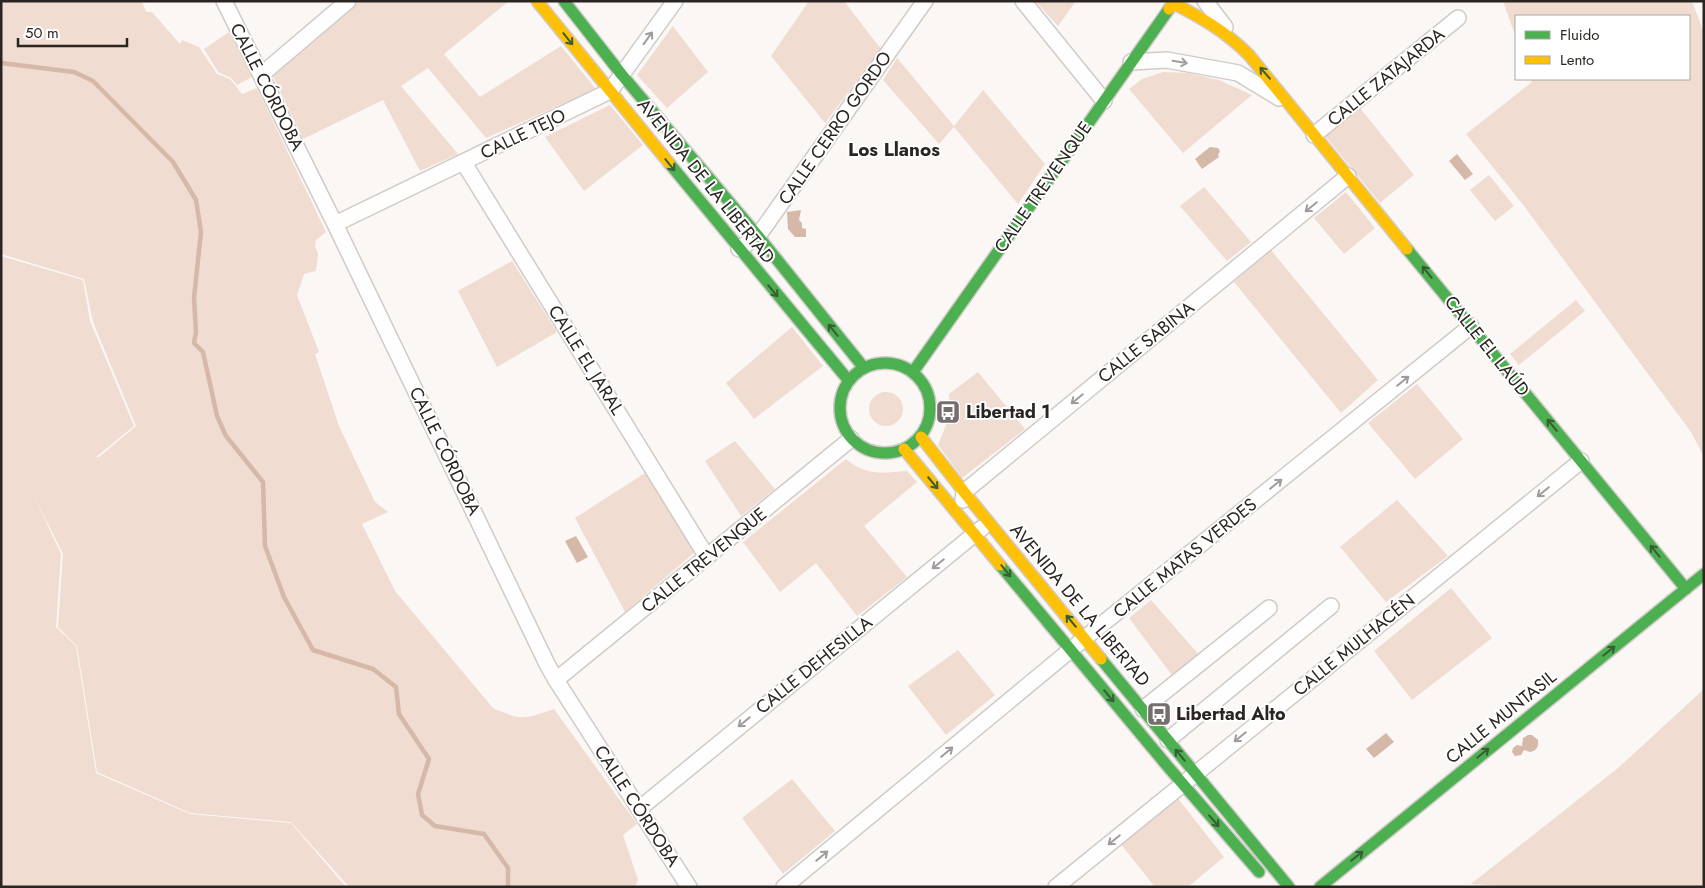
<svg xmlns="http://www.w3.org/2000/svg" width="1705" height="888" font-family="Jost,sans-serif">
  <rect width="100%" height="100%" fill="#fbf7f5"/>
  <path fill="#f1dcd1" d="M1 1H142L146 12H152L180 44 182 40 199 47 217 74 230 79 242 94 257 88 326 232 316 240 315 246 318 254 316 271 304 274 297 295 319 352 315 354 339 426 375 502 388 512 362 524 395 591 493 708C522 721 524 719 554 709L637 824 623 835 638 880 635 887H349L291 822 190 813 97 772 77 646 58 627 63 554 34 496 61 554 56 627 76 646 96 773 190 814 291 823 346 887H1V256L83 280 90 321 134 426 96 457H99L136 426 93 322 84 279 1 254Z
    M360 1H509L444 54 480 97 561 46 596 89 486 138 428 68 401 86 458 154 420 171 383 100 303 139 272 74Z
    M809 1H844L881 49 825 123 771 56Z
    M1035 1H1076L1058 26Z
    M1503 1H1692L1704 33V457L1691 432 1521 202 1466 134 1532 82 1531 79H1689V16H1516V38Z
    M673 26 708 72 667 108 637 75Z
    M229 32 252 77 237 85 231 78 218 72 204 49Z
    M897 58 954 126 983 90 1045 164 1018 204 954 127 939 144 883 80Z
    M1163 72 1188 73 1219 80 1252 95 1183 153 1129 89 1142 79Z
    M610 105 643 145 584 191 545 137Z
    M1360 108 1414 175 1380 203 1325 136Z
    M1489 175 1514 206 1495 221 1470 190Z
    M1204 187 1251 242 1227 261 1180 206Z
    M1346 192 1375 228 1344 254 1314 218Z
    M1271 250 1378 380 1341 413 1234 282Z
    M512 261 557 332 497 367 458 291Z
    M1576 300 1585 311 1519 365 1510 354Z
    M792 327 823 366 754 419 726 383Z
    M978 372 1025 429 962 478 938 445 950 415 949 394Z
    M1417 384 1463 439 1415 479 1368 423Z
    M869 409a17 17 0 1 1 34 0a17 17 0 1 1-34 0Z
    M735 441 775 489 741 516 705 461Z
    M846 459C866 476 883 473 907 471L917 482 864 526 907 577 857 616 816 563 780 592 743 542Z
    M645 473 695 552 625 612 575 518Z
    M1397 500 1448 556 1386 602 1340 547Z
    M1451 588 1492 638 1412 700 1374 651Z
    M1151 600 1201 657 1174 678 1129 618Z
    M958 650 995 695 946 735 908 686Z
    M1704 689V887H1517L1471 884 1618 768Z
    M792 779 835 831 783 874 742 818Z
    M1176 796 1224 857 1188 887H1155L1119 842Z"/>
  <path fill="#d5b8a7" d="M1210 147 1218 148 1220 151 1218 155 1219 157 1202 169 1195 159Z
    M1457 154 1473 174 1465 180 1449 161Z
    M801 210 799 220 802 223V228L806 229V237H795L788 229 787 212Z
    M576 536 588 557 577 563 565 541Z
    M1386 733 1394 742 1374 758 1366 749Z
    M1532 735 1538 740C1539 747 1536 751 1530 752L1524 750 1521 755 1515 756 1512 752 1513 748 1517 745 1522 746 1523 738 1528 735Z"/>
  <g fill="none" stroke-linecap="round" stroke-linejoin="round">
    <path stroke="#d5b8a7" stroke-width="4.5" d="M1 63 74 72 93 81 173 162 196 200 201 232 194 298 196 332 194 343 203 352 217 416 226 436 263 482 265 546 284 597 313 650 373 669 396 687 399 714 429 759 418 794 422 815 435 826 484 834 508 868V887"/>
    <defs>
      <path id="street" d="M224 1 335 224 547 664 556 680 689 887
        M1023 1 1104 101
        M1205 1 1225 27
        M1131 62 1167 60 1238 73 1279 98
        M261 75 348 1
        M1314 135 1458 18
        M464 163 707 557
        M335 224 610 91 675 1
        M739 249 758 236 925 1
        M963 500 964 492 1348 176
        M556 680 851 439
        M1143 709 1269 608
        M1168 740 1331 606
        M639 809 982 528
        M784 887 1085 638 1471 326
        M1056 887 1581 461"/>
      <path id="fast" d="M564 1 622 75 758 236 864 368
        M669 163 849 381
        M1407 249 1686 589
        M840 408a45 45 0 1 1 90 0a45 45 0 1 1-90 0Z
        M913 372 1169 9
        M1000 565 1169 768 1259 872
        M1101 659 1289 887
        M1320 887 1704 574"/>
      <path id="slow" d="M537 1 669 163
        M1169 9 1173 3C1202 18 1225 31 1249 55L1407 249
        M921 437 964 492 1101 659
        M904 449 1000 565"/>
    </defs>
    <use href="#street" stroke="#d0cbc8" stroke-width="18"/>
    <use href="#fast" stroke="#d0cbc8" stroke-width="14"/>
    <use href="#slow" stroke="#d0cbc8" stroke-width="14"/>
    <use href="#street" stroke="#fefefe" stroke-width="15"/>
    <use href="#fast" stroke="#4caf50" stroke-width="11"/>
    <use href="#slow" stroke="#ffc107" stroke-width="11"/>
  </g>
  <defs><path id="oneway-shaft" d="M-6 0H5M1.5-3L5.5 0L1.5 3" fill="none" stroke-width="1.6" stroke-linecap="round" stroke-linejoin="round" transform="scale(1.25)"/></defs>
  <g stroke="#9f9c9b">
    <use href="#oneway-shaft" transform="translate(648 38) rotate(-54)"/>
    <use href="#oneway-shaft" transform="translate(1180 62) rotate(10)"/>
    <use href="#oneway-shaft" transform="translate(1311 207) rotate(141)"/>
    <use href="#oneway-shaft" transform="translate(1403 381) rotate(-39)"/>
    <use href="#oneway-shaft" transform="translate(1077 399) rotate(141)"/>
    <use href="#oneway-shaft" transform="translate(1276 484) rotate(-39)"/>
    <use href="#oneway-shaft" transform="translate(1543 492) rotate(141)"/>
    <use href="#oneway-shaft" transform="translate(938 564) rotate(141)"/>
    <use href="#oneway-shaft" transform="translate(744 722) rotate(141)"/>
    <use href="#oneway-shaft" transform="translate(1240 737) rotate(141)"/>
    <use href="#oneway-shaft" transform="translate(947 752) rotate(-40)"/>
    <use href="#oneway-shaft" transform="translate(1114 840) rotate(141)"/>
    <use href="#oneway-shaft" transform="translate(822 856) rotate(-40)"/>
  </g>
  <g stroke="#385c34">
    <use href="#oneway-shaft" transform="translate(568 39) rotate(51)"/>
    <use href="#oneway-shaft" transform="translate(1265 73) rotate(-131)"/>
    <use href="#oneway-shaft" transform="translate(670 165) rotate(51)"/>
    <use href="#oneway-shaft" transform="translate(1427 272) rotate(-129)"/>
    <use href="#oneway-shaft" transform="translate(773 291) rotate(50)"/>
    <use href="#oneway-shaft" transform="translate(833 330) rotate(-129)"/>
    <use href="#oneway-shaft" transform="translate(1552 425) rotate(-129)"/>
    <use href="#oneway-shaft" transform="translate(933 483) rotate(50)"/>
    <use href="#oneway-shaft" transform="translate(1655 551) rotate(-129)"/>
    <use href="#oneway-shaft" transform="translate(1006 571) rotate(51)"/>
    <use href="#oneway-shaft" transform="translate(1071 621) rotate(-130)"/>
    <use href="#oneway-shaft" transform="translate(1609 651) rotate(-39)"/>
    <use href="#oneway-shaft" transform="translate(1109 696) rotate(50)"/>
    <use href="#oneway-shaft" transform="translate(1483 753) rotate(-39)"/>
    <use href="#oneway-shaft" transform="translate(1180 755) rotate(-130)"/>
    <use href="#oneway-shaft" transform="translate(1214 821) rotate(49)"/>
    <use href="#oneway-shaft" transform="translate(1357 856) rotate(-39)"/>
  </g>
  <defs>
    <symbol id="bus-square" viewBox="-11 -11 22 22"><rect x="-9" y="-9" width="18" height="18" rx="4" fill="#746e6c" stroke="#fff"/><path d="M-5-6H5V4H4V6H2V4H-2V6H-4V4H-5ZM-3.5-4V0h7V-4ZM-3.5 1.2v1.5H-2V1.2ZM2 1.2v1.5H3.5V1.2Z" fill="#fff"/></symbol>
  </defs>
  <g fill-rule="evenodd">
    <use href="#bus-square" x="934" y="398" width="28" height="28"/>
    <use href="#bus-square" x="1145" y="700" width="28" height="28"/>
  </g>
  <g text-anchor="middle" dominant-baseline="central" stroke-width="4" stroke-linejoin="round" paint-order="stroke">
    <g font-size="18" fill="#2b2522" stroke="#fff">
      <text transform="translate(1386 77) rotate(-39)">CALLE ZATAJARDA</text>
      <text transform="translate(267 87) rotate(63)">CALLE CÓRDOBA</text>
      <text transform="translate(835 128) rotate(-55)">CALLE CERRO GORDO</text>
      <text transform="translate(523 134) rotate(-26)">CALLE TEJO</text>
      <text transform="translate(706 181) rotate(51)">AVENIDA DE LA LIBERTAD</text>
      <text transform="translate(1043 187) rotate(-55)">CALLE TREVENQUE</text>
      <text transform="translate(1146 342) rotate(-39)">CALLE SABINA</text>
      <text transform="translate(1487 346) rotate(51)">CALLE EL LAÚD</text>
      <text transform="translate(586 360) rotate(58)">CALLE EL JARAL</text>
      <text transform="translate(445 451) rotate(64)">CALLE CÓRDOBA</text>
      <text transform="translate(1185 558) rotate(-39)">CALLE MATAS VERDES</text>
      <text transform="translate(704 560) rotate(-39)">CALLE TREVENQUE</text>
      <text transform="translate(1080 605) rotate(50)">AVENIDA DE LA LIBERTAD</text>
      <text transform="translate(1354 645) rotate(-39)">CALLE MULHACÉN</text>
      <text transform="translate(814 665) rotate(-39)">CALLE DEHESILLA</text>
      <text transform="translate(1501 717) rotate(-39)">CALLE MUNTASIL</text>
      <text transform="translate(637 806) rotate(57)">CALLE CÓRDOBA</text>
    </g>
    <g font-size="18" font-weight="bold" fill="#2b2522" stroke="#fff" text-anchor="start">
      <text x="966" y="412">Libertad 1</text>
      <text x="1176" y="714">Libertad Alto</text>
    </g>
    <g font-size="19" font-weight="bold" fill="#2b2522" stroke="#fff">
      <text x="894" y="149">Los Llanos</text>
    </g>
  </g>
  <rect width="1705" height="888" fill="none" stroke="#2b2522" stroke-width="5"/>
  <rect x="1515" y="15" width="175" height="65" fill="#ffffff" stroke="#aaa8a7"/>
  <rect x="1525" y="31" width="25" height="8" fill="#4caf50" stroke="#aaa8a7"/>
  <text x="1560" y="40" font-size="15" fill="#2b2522">Fluido</text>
  <rect x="1525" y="56" width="25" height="8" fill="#ffc107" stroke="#aaa8a7"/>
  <text x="1560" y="65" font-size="15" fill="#2b2522">Lento</text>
  <path d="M18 38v8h109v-8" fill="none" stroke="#2b2522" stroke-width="2.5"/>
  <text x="25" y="38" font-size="15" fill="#2b2522" stroke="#ffffff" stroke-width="4" paint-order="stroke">50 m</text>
</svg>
